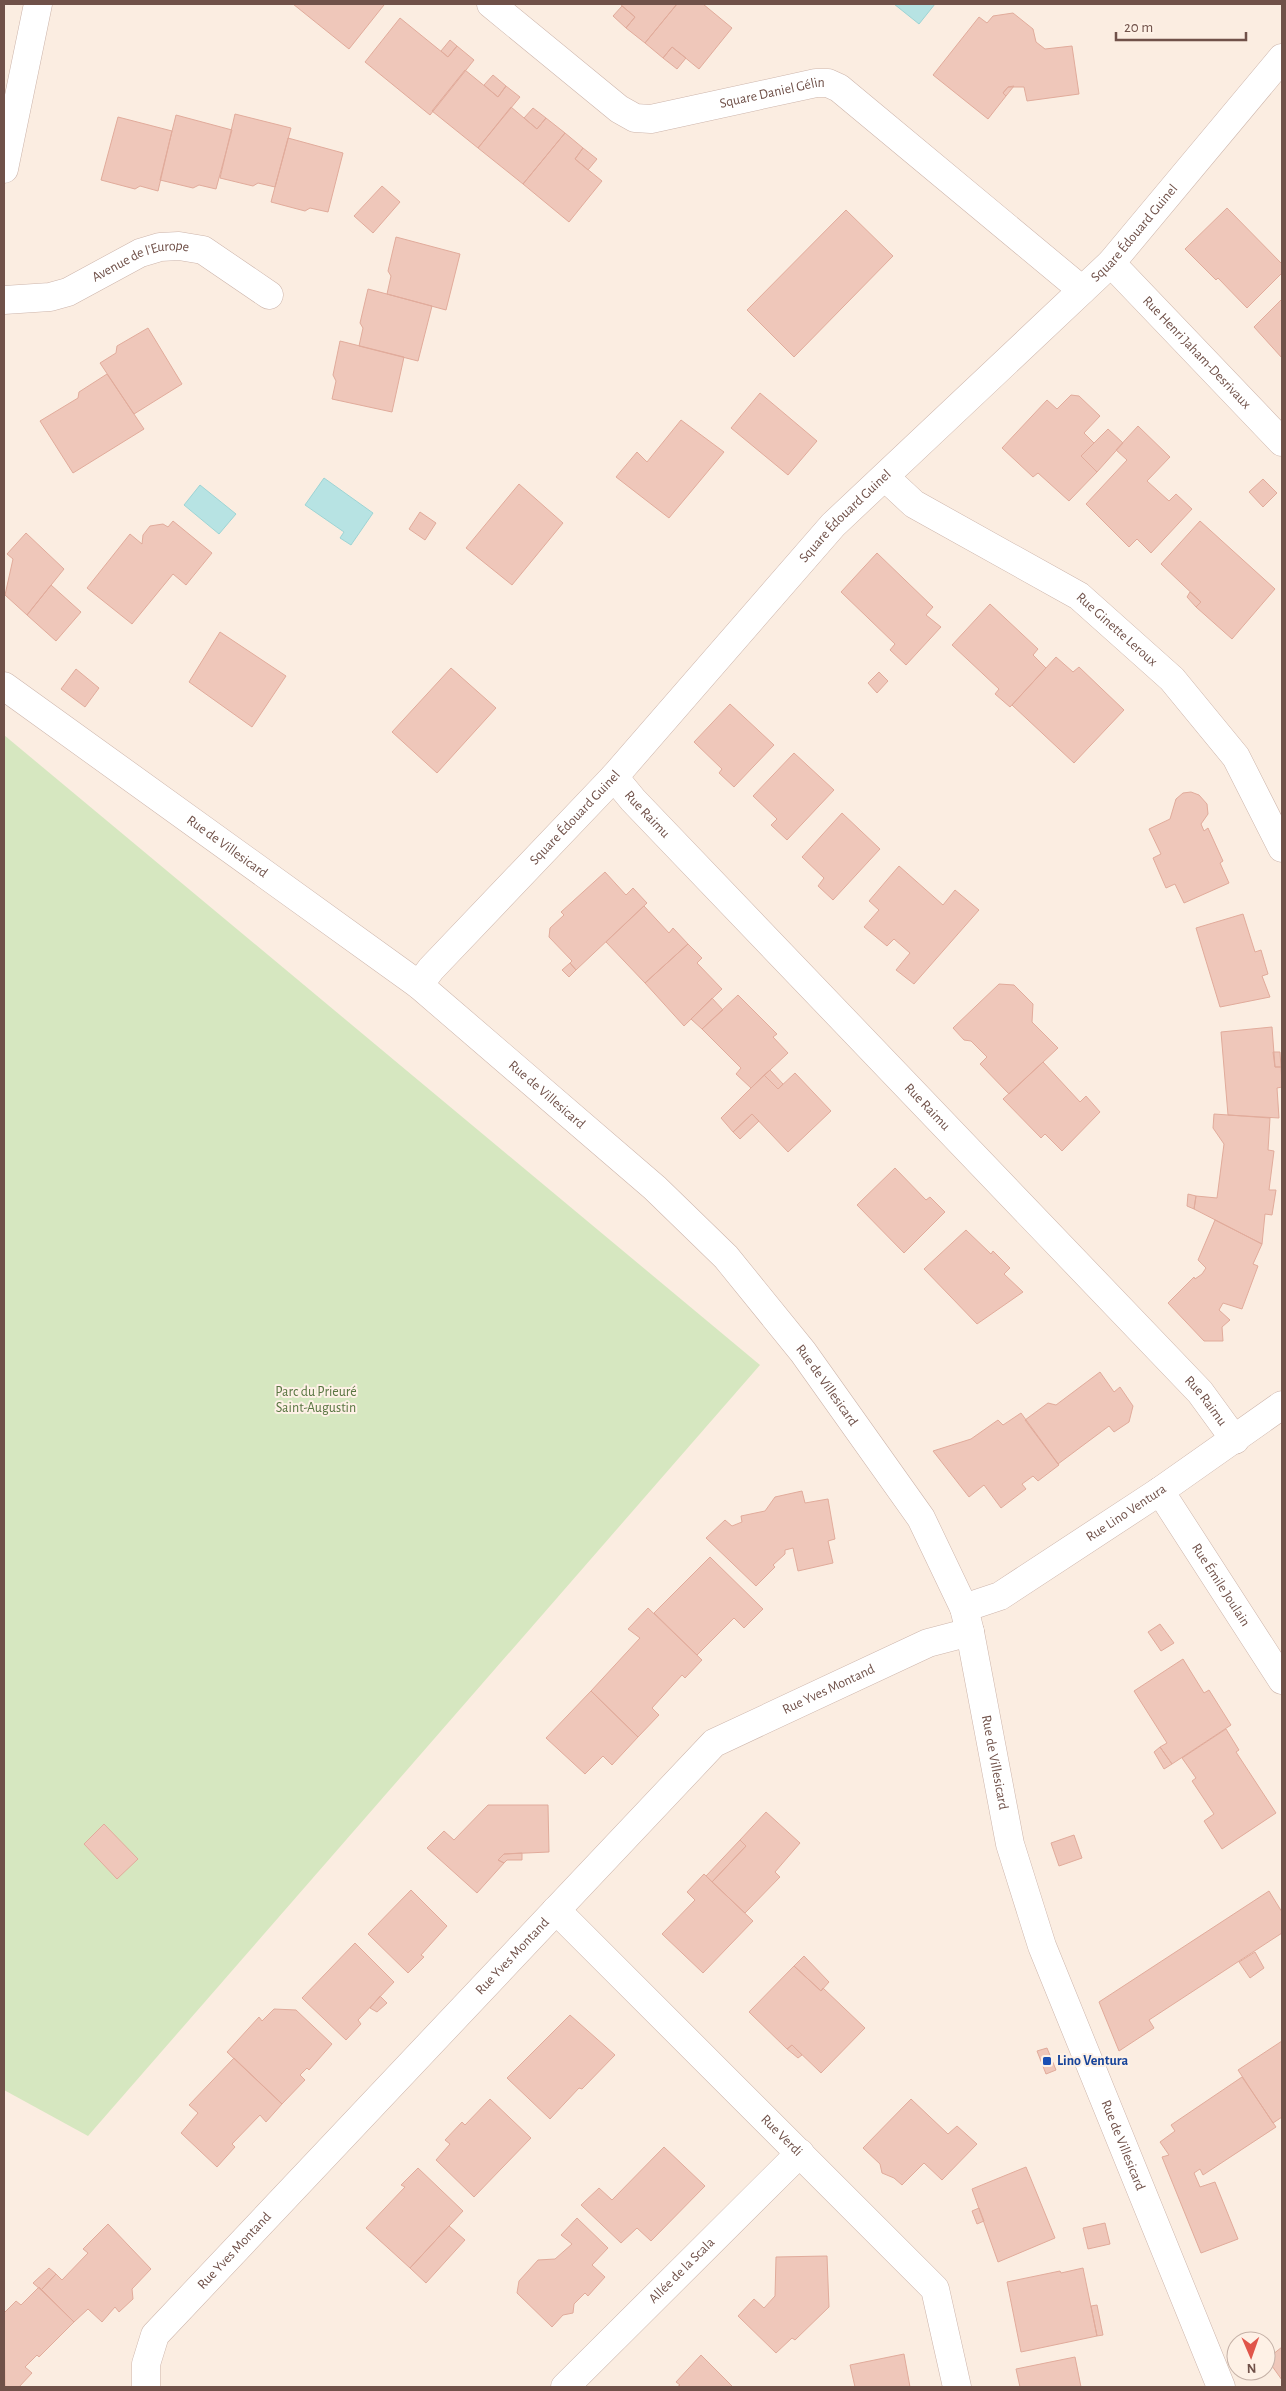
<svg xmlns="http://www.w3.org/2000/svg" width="1286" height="2391" font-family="'Alegreya Sans',sans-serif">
  <rect width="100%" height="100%" fill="#fbede1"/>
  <path fill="#d6e7c0" d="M4 735 760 1365 88 2136 4 2090Z"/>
  <path fill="#b7e3e3" stroke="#9dd4d4" d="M894 4H935L919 24Z
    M324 478 373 513 351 545 340 538 344 532 305 505Z
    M200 485 236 514 219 534 184 505Z"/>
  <path fill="#efc7ba" stroke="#e1ab9b" d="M293 4H382L384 5 349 49Z
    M620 4H677L645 43 626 28 635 17Z
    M677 4H703L732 28 699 69 672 47 663 58 645 43Z
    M622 6 635 17 626 28 613 16Z
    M1013 13 1033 29 1036 42 1045 49 1072 46 1079 94 1027 101 1024 87H1008L1003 93 1006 96 988 119 933 75 979 17 987 23 993 16Z
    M400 18 448 57 457 46 474 60 430 115 365 62Z
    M450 40 457 46 448 57 441 51Z
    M672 47 686 58 677 69 663 58Z
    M465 70 498 97 506 86 520 97 478 148 432 111Z
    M493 75 506 86 498 97 484 85Z
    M1014 86 1006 96 1003 93 1008 87Z
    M511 107 537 129 546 118 565 133 523 184 478 148Z
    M533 108 546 118 537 129 524 118Z
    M235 114 291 128 275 187 258 183 253 186 220 178Z
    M176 115 232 130 216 189 199 185 193 188 160 180Z
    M118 117 172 131 158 191 140 186 135 189 101 180Z
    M565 133 583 148 575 159 602 181 569 222 523 184Z
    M288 138 343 153 328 212 310 208 305 211 271 202Z
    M583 148 597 159 588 170 575 159Z
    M382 186 400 202 373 233 354 216Z
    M1227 208 1282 264V273L1247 308 1218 278 1216 280 1185 249Z
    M846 210 893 256 794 357 747 310Z
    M396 237 460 254 446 310 387 294 391 276 388 271Z
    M368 289 432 306 418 361 359 346 363 328 360 323Z
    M1282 299V358L1254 327Z
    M148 328 182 384 134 414 100 363 116 353 117 346Z
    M340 341 404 357 392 412 332 399 336 381 333 375Z
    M107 374 144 429 73 473 40 421 78 398 79 392Z
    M760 393 817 441 788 475 731 428Z
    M1071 395 1079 396 1100 416 1084 433 1094 443 1081 456 1097 472 1069 501 1038 473 1033 477 1002 448 1047 400 1057 409Z
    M681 420 724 452 669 518 616 477 637 452 647 462Z
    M1138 426 1170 457 1147 481 1169 501 1176 494 1192 509 1151 553 1137 539 1129 547 1086 504 1127 460 1116 450Z
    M1108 429 1123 443 1097 472 1081 456Z
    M1263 479 1277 493 1263 507 1249 492Z
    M519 484 563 523 512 585 466 548Z
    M420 512 436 523 425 540 409 529Z
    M173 521 212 553 186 585 173 574 132 624 87 588 130 534 142 544 143 535 150 526 163 524 168 527Z
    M1200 521 1275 589 1232 639 1196 607 1201 602 1161 564Z
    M26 533 64 569 27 615 5 595 13 559 7 554Z
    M877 553 933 607 926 615 941 627 906 665 890 650 895 644 841 592Z
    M51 585 81 612 56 641 27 615Z
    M1190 592 1201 602 1196 607 1187 597Z
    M990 604 1038 649 1033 655 1046 668 1010 707 995 694 999 689 952 645Z
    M220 632 286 676 252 727 189 682Z
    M1056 657 1073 672 1079 667 1124 710 1074 763 1012 705Z
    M451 668 496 708 437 773 392 732Z
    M76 669 99 688 85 707 61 689Z
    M879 672 888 681 877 693 868 683Z
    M730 704 774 745 734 787 719 773 722 769 694 742Z
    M794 753 834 790 787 840 771 825 777 819 753 796Z
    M1191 792 1199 795 1207 804 1208 814 1201 824 1204 831 1208 828 1223 861 1220 863 1229 883 1184 903 1175 884 1166 888 1153 858 1161 854 1149 829 1170 819 1176 799 1183 793Z
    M842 813 880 849 833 900 818 886 824 878 802 857Z
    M899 866 943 905 955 890 979 910 914 984 896 970 910 953 894 939 887 946 864 927 879 910 869 901Z
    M605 872 626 895 633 888 647 903 576 970 570 963 572 961 549 937 550 928 564 915 561 912Z
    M644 906 669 933 673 928 688 944 645 983 606 942Z
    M1243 914 1255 952 1261 950 1268 974 1262 976 1270 997 1220 1007 1196 928Z
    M688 944 702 958 697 963 722 989 684 1026 645 983Z
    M570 963 576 970 569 977 562 970Z
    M999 984 1014 985 1033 1004 1032 1022 1058 1048 1009 1094 980 1064 987 1057 971 1041 964 1040 953 1028Z
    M738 995 777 1034 773 1037 788 1053 751 1088 736 1074 741 1068 702 1029Z
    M712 998 723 1010 702 1029 691 1019Z
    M1272 1027 1275 1067H1281L1282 1084V1087L1277 1088 1279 1118 1228 1115 1221 1032Z
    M1273 1052H1280L1281 1067H1275Z
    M1043 1062 1080 1102 1086 1096 1100 1112 1062 1151 1045 1134 1041 1138 1003 1099Z
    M770 1070 783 1084 778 1089 764 1075Z
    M795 1073 831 1111 788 1152 752 1114 733 1132 721 1118 764 1075 778 1089Z
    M752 1114 759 1121 740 1139 733 1132Z
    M1214 1114 1270 1118 1268 1150 1274 1151 1269 1190H1276L1272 1215 1265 1214 1262 1244 1194 1209 1196 1196 1217 1198 1224 1144 1213 1128Z
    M895 1168 926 1200 930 1197 945 1212 904 1253 857 1205Z
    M1188 1194 1196 1196 1194 1209 1187 1206Z
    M1215 1220 1262 1244 1253 1264 1258 1266 1242 1309 1223 1303 1219 1310 1230 1320 1222 1327 1223 1341H1204L1168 1303 1194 1277 1195 1279 1202 1274 1206 1268 1198 1260Z
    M966 1230 991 1254 993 1251 1010 1268 1004 1274 1023 1292 977 1324 924 1269Z
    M1100 1372 1114 1392 1120 1387 1133 1406 1129 1422 1114 1432 1109 1426 1058 1464 1025 1420 1048 1403 1056 1405Z
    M1021 1413 1059 1465 1038 1481 1033 1476 1022 1484 1026 1489 1001 1508 984 1485 969 1497 933 1451 971 1439 998 1420 1003 1425Z
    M802 1491 805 1503 828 1499 835 1539 828 1541 833 1563 798 1571 793 1548 785 1550V1554L773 1565 775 1567 756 1586 706 1538 725 1520 732 1526 742 1522 741 1516 765 1511 775 1497Z
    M710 1557 763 1609 744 1628 734 1618 697 1655 654 1613Z
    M648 1608 702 1660 685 1678 682 1675 652 1708 659 1715 638 1737 591 1691 640 1638 628 1629Z
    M1160 1624 1174 1643 1161 1651 1148 1632Z
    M1183 1659 1204 1693 1209 1690 1231 1725 1172 1764 1160 1747 1167 1743 1134 1691Z
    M591 1691 638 1737 612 1765 603 1756 585 1774 546 1738Z
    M1226 1729 1239 1750 1236 1752 1276 1813 1222 1849 1204 1821 1214 1814 1192 1781 1196 1778 1182 1758Z
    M1160 1747 1172 1764 1164 1769 1154 1752Z
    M488 1805H548L549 1852 504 1854 498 1860 504 1863 477 1893 427 1848 444 1831 454 1840Z
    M766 1812 800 1843 775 1872 780 1877 745 1913 712 1882 746 1846 740 1840Z
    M104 1824 138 1859 117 1879 84 1844Z
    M1074 1835 1082 1858 1059 1866 1051 1843Z
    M740 1840 746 1846 712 1882 706 1876Z
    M522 1853V1860H507L504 1863 498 1860 504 1854Z
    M704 1874 753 1921 703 1973 662 1934 695 1900 687 1892Z
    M411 1890 447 1926 421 1955 424 1957 408 1973 368 1934Z
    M1269 1891 1282 1912V1933L1149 2020 1154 2028 1119 2051 1099 2002Z
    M355 1943 394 1982 358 2020 361 2024 346 2040 302 1998Z
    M1255 1952 1264 1968 1250 1978 1239 1962Z
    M804 1956 829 1982 821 1991 794 1966Z
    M794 1966 821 1991 823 1988 865 2028 821 2073 792 2045 787 2049 749 2012Z
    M380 1996 387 2003 377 2012 370 2008Z
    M274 2009 296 2010 332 2044 309 2070 307 2068 300 2075 305 2080 282 2104 227 2052 259 2017 262 2021Z
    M570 2015 615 2055 582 2089 579 2088 550 2119 507 2078Z
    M1282 2041V2117L1273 2123 1238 2070Z
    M792 2045 802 2055 798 2058 787 2049Z
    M1047 2048 1056 2070 1046 2074 1037 2051Z
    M234 2058 282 2104 266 2122 260 2115 232 2144 235 2147 217 2167 181 2133 198 2113 189 2105Z
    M1242 2077 1276 2127 1203 2175 1200 2169 1194 2173 1200 2187 1215 2182 1238 2239 1201 2253 1162 2157 1169 2155 1160 2142 1175 2131 1171 2125Z
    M490 2099 531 2138 474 2197 436 2160 450 2144 445 2140 462 2122 465 2125Z
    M911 2099 948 2134 957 2126 977 2144 942 2180 924 2163 902 2185 894 2178 882 2173 880 2164 863 2148Z
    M664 2147 705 2186 651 2241 637 2228 621 2243 581 2205 599 2188 612 2200Z
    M1026 2167 1055 2238 998 2262 972 2189Z
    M418 2168 463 2211 410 2268 366 2228 405 2187 401 2185Z
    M979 2208 984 2221 977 2224 972 2211Z
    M577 2218 608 2248 592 2265 605 2277 588 2296 585 2293 574 2304 573 2313 563 2315 552 2327 517 2293 519 2281 538 2260 555 2259 572 2244 561 2235Z
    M1105 2223 1110 2244 1088 2249 1083 2228Z
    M108 2224 151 2269 132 2289 133 2299 119 2312 115 2307 102 2322 88 2309 74 2322 41 2290 56 2274 62 2280 88 2253 83 2249Z
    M449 2226 465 2240 426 2283 410 2268Z
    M827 2256 829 2307 795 2340 792 2338 776 2353 738 2316 754 2299 764 2308 775 2296 776 2257Z
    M49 2268 56 2274 41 2290 33 2283Z
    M1083 2268 1097 2336 1021 2352 1007 2282 1060 2271 1061 2273Z
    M39 2287 74 2322 39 2357 37 2355 25 2367 32 2373 19 2387H5L4 2313 16 2301 21 2305Z
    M1097 2305 1103 2335 1097 2336 1091 2306Z
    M1282 2347V2380L1267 2359Z
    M904 2354 910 2387H855L850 2365Z
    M701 2355 733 2387H677L680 2385 676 2382Z
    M1075 2357 1081 2387H1020L1016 2369Z"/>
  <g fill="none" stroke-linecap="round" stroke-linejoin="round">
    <defs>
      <g id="minor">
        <path id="s1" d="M491 4 619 109 635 118 651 119 816 83H828L839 88 1082 290"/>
        <path id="s2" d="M1111 263 1282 442"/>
        <path id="s3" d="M4 300 50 297 68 292 140 253 160 247 179 246 203 250 269 295"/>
        <path id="s4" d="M885 477 914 504 1079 596 1172 679 1236 757 1282 848"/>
        <path id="s5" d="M614 777 633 800 1200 1392 1235 1440"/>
        <path id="s6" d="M419 985 431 969 614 777 833 525 1111 263 1282 58"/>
        <path id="s7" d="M1160 1491 1282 1680"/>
        <path id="s8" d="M964 1608 1000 1596 1160 1491 1282 1405"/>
        <path id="s9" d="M556 1910 935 2289 957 2387"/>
        <path id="s10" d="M146 2387V2364L155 2335 714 1743 928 1643 970 1632"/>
        <path id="s11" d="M565 2387 800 2153"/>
      </g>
      <g id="tertiary">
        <path d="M4 169 38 4"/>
        <path id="s12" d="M4 686 419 985 655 1188 726 1257 803 1352 921 1518 964 1608 970 1632 1010 1844 1042 1946 1221 2387"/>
      </g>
    </defs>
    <use href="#minor" stroke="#cdb5ab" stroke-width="29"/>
    <use href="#tertiary" stroke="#cdb5ab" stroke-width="29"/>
    <use href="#minor" stroke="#fff" stroke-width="28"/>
    <use href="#tertiary" stroke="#fff" stroke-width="28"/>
  </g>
  <rect fill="#1a4fb4" stroke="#fef1e6" stroke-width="2" x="1042" y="2056" width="10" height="10" rx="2.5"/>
  <g text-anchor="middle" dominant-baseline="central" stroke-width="4" stroke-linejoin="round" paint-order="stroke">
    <g font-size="14" fill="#705149" stroke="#fef1e6">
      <text stroke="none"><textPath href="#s1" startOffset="324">Square Daniel Gélin</textPath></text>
      <text stroke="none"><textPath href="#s6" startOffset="1039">Square Édouard Guinel</textPath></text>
      <text stroke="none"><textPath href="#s3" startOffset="145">Avenue de l'Europe</textPath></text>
      <text stroke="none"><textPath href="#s2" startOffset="124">Rue Henri Jaham-Desrivaux</textPath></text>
      <text stroke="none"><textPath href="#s6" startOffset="634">Square Édouard Guinel</textPath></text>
      <text stroke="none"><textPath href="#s4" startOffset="279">Rue Ginette Leroux</textPath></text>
      <text stroke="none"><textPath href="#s5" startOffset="50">Rue Raimu</textPath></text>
      <text stroke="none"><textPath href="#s6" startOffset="229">Square Édouard Guinel</textPath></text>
      <text stroke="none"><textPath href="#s12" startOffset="275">Rue de Villesicard</textPath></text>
      <text stroke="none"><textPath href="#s12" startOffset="680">Rue de Villesicard</textPath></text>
      <text stroke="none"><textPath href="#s5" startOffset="455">Rue Raimu</textPath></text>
      <text stroke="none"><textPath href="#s12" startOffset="1085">Rue de Villesicard</textPath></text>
      <text stroke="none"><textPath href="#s5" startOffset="860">Rue Raimu</textPath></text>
      <text stroke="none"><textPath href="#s8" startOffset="189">Rue Lino Ventura</textPath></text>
      <text stroke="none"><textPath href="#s7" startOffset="112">Rue Émile Joulain</textPath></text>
      <text stroke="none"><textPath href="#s10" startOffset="994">Rue Yves Montand</textPath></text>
      <text stroke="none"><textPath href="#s12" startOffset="1505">Rue de Villesicard</textPath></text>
      <text stroke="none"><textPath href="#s10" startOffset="574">Rue Yves Montand</textPath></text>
      <text stroke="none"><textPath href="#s9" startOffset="319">Rue Verdi</textPath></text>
      <text stroke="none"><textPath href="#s12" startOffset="1910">Rue de Villesicard</textPath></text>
      <text stroke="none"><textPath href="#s10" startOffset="169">Rue Yves Montand</textPath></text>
      <text stroke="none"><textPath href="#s11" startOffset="165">Allée de la Scala</textPath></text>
    </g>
    <g font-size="14" fill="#597642" stroke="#fef1e6">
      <text x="316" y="1392">Parc du Prieuré<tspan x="316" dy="16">Saint-Augustin</tspan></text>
    </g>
    <g font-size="14" font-weight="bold" fill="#164399" stroke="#fef1e6" text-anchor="start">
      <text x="1057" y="2061">Lino Ventura</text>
    </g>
  </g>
  <rect width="1286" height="2391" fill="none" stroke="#705149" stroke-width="10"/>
  <g transform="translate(1251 2356) rotate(178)"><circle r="24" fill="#fef1e6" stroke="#c5b1a7"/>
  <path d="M0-4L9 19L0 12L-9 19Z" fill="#e0554a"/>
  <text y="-8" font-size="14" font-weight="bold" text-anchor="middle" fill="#705149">N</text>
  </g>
  <path d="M1116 32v8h130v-8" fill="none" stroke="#705149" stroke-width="2.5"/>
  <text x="1124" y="32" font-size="15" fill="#705149" stroke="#fef1e6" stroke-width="4" paint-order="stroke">20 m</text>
</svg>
